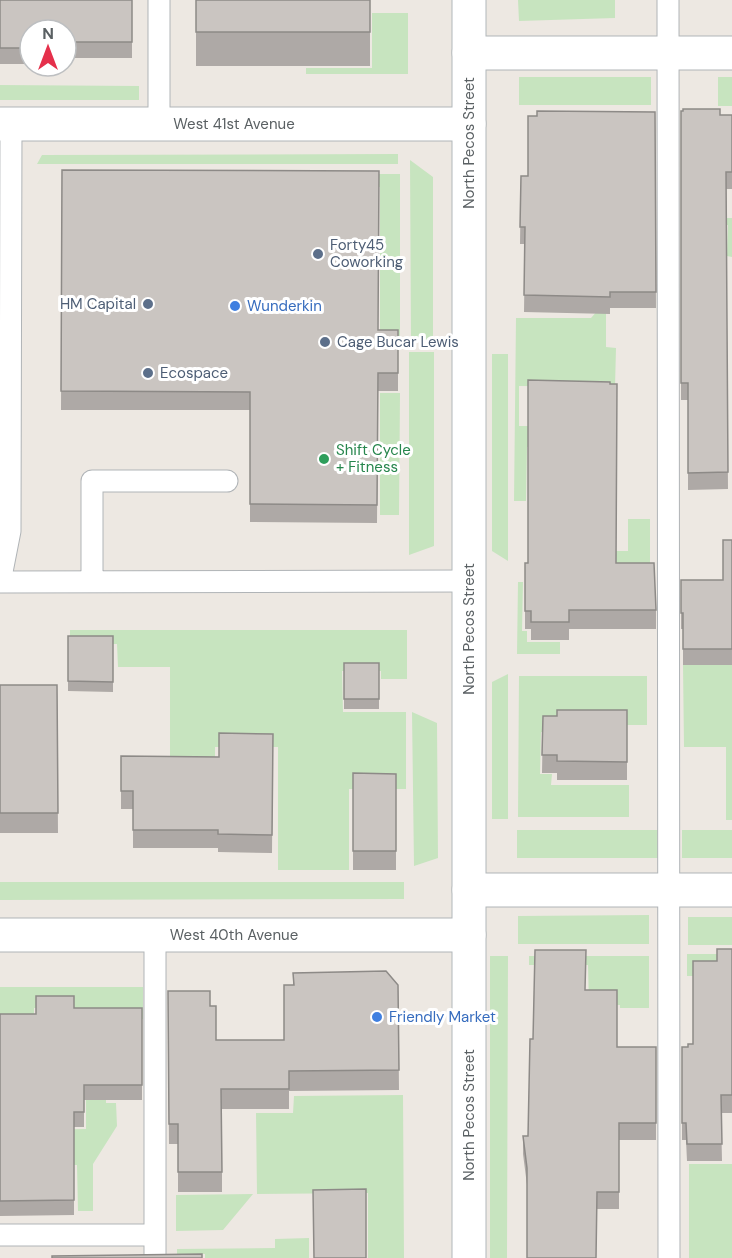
<svg xmlns="http://www.w3.org/2000/svg" width="732" height="1258" font-family="'DM Sans',sans-serif">
  <rect width="100%" height="100%" fill="#ede8e2"/>
  <path fill="#c7e4bf" d="M518 0H615V18L519 21Z
    M372 13H408V74H306V68H372Z
    M519 77H651V105H519Z
    M718 77H732V106H718Z
    M0 85 139 86V100H0Z
    M398 154V164H37L42 155Z
    M410 160 433 177V340H411Z
    M69 174H400V340H380V187L69 186Z
    M693 218H732V257L727 256 728 225H693Z
    M606 301V347L616 348 615 387 519 386V426H571L579 447H527L526 501H514L516 318H591Z
    M409 352H434V546L409 555Z
    M492 354H508V561L492 551Z
    M380 393H400L399 515H380Z
    M628 519H650V579L574 551H628Z
    M518 582H523L522 631H527V642H560V654H517Z
    M732 629V820H726V747H684L683 665H729Z
    M70 630H407V679H381V671H342L343 712H406V789H349V870H278V747H215V832L170 771V667H118L117 644H70Z
    M508 674V819H492V682Z
    M519 676H647V725H555L554 733 541 732 540 774H552L551 785H629V817H518Z
    M412 712 437 723 438 858 414 866Z
    M517 830H658V858H517Z
    M682 830H732V858H682Z
    M0 882H404V899L0 900Z
    M649 915V944H518V916Z
    M688 917H732V945H688Z
    M687 954H732L716 976H687Z
    M490 956H508L507 1258H490Z
    M529 956H649V1008H620V1005H589L588 965H529Z
    M0 987H143V1019L79 1020 78 1008H34V1164H0Z
    M86 1024 106 1097V1103H116L117 1126 93 1164V1211H78L77 1165H38V1130L86 1129Z
    M403 1095 404 1258H368V1193L257 1194 256 1113H293L294 1096Z
    M732 1164V1258H689V1164Z
    M253 1194 223 1230 176 1231V1195Z
    M309 1238V1258H205V1254H177V1249L275 1248V1239Z"/>
  <g fill="none" stroke-linecap="round" stroke-linejoin="round">
    <defs>
      <path id="service" d="M159 0V124
        M668 0 669 1258
        M0 582 469 581
        M0 582 10 531 11 124
        M92 582V481H227
        M155 935V1258
        M0 1235H155"/>
      <g id="minor">
        <path d="M469 53H732"/>
        <path id="s1" d="M0 124H469"/>
        <path d="M469 890H732"/>
        <path id="s2" d="M0 935H469"/>
      </g>
      <path id="secondary" d="M469 0V1258"/>
    </defs>
    <use href="#service" stroke="#b0b4b7" stroke-width="23"/>
    <use href="#minor" stroke="#b0b4b7" stroke-width="35"/>
    <use href="#secondary" stroke="#b1b7ba" stroke-width="35"/>
    <use href="#service" stroke="#fff" stroke-width="21"/>
    <use href="#minor" stroke="#fff" stroke-width="33"/>
    <use href="#secondary" stroke="#fff" stroke-width="33"/>
  </g>
  <path fill="#aea9a6" d="M0 0H132V58H66V30H30V64H0Z
    M196 0H370V66H196Z
    M681 111 720 115H732V189H726L728 489 688 490V400H681Z
    M655 112 656 308H610V314L524 312 525 244H520L521 176H528Z
    M62 170 378 330H398V391H378L377 523 250 522V410H61Z
    M732 540V665H683V629H681V580H723Z
    M525 563H616L656 610V629H569V640H531V629H525Z
    M68 636H113V692L68 691Z
    M344 663H379V709H344Z
    M0 685H57L58 833H0Z
    M627 710V780H557V773H542L543 716H557Z
    M273 734 272 853 218 852V848H133V809H121V756L219 757Z
    M353 773 396 774V870H353Z
    M732 949V1113H721L722 1161H687L686 1140H682V1047H688L693 1044 717 961Z
    M293 973 398 985 399 1090 289 1091V1109H222V1192H178V1144H169L168 991 210 1006 216 1040H284L293 985Z
    M586 990 617 1047H656V1140H619V1209H597L527 1185 523 1154V1136H528L533 1039Z
    M74 1008H142V1100H84V1127H74V1215L0 1216V1014H36Z"/>
  <path fill="#cac5c1" stroke="#8d8a87" stroke-width="1.5" d="M0 0H132V42H66V30H30V48H0Z
    M196 0H370V32H196Z
    M683 109H720V115H732V172H726L728 472 688 473V383H681V111H683Z
    M537 111 655 112 656 292H610V297L524 295 525 227H520L521 176H528V116H537Z
    M62 170 379 171 378 330H398V373H378L377 505 250 504V392L61 391Z
    M528 380 610 382V384H617L616 563H654L656 610H569V622H531V611H525V563H528Z
    M723 540H732V649H683V613H681V580H723Z
    M68 636H113V682L68 681Z
    M344 663H379V699H344Z
    M0 685H57L58 813H0Z
    M557 710H627V762L557 761V755H542L543 716H557Z
    M219 733 273 734 272 835 218 834V830H133V791H121V756L219 757Z
    M353 773 396 774V851H353Z
    M717 949H732V1095H721L722 1144H687L686 1123H682V1047H688V1044H693V961H717Z
    M535 950H586L585 990H617V1047H656V1123H619V1192H597L596 1258H527V1168L523 1136H528L530 1039H533Z
    M386 971 398 985 399 1070 289 1071V1089H221L222 1172H178V1124H169L168 991H210V1006H216V1040H284V985H294L293 973Z
    M36 996H74V1008H142V1085H84V1112H74V1200L0 1201V1014H36Z
    M366 1189V1258H314L313 1190Z
    M202 1254V1258H52V1256Z"/>
  <g fill="#5c6f8a" stroke="#fff" stroke-width="2">
    <circle cx="318" cy="254" r="6"/>
    <circle cx="148" cy="304" r="6"/>
    <circle cx="325" cy="342" r="6"/>
    <circle cx="148" cy="373" r="6"/>
  </g>
  <g fill="#3f7fe0" stroke="#fff" stroke-width="2">
    <circle cx="235" cy="306" r="6"/>
    <circle cx="377" cy="1017" r="6"/>
  </g>
  <circle fill="#2e9e5b" stroke="#fff" stroke-width="2" cx="324" cy="459" r="6"/>
  <g text-anchor="middle" dominant-baseline="central" stroke-width="6" stroke-linejoin="round" paint-order="stroke">
    <g font-size="15" fill="#5a6063" stroke="#fff">
      <text stroke="none"><textPath href="#s1" startOffset="234">West 41st Avenue</textPath></text>
      <text transform="translate(469 143) rotate(-90)">North Pecos Street</text>
      <text transform="translate(469 629) rotate(-90)">North Pecos Street</text>
      <text stroke="none"><textPath href="#s2" startOffset="234">West 40th Avenue</textPath></text>
      <text transform="translate(469 1115) rotate(-90)">North Pecos Street</text>
    </g>
    <g font-size="15" fill="#4e5e75" stroke="#fff" text-anchor="start">
      <text x="330" y="245">Forty45<tspan x="330" dy="17">Coworking</tspan></text>
      <text x="136" y="304" text-anchor="end">HM Capital</text>
      <text x="337" y="342">Cage Bucar Lewis</text>
      <text x="160" y="373">Ecospace</text>
    </g>
    <g font-size="15" fill="#366cbe" stroke="#fff" text-anchor="start">
      <text x="247" y="306">Wunderkin</text>
      <text x="389" y="1017">Friendly Market</text>
    </g>
    <g font-size="15" fill="#27864d" stroke="#fff" text-anchor="start">
      <text x="336" y="450">Shift Cycle<tspan x="336" dy="17">+ Fitness</tspan></text>
    </g>
  </g>
  <g transform="translate(48 48)"><circle r="28" fill="#ffffff" stroke="#bdbfc1" stroke-width="1.5"/>
  <path d="M0-4.5L10 22L0 15L-10 22Z" fill="#e5304b"/>
  <text y="-9" font-size="16" font-weight="bold" text-anchor="middle" fill="#5a6063">N</text>
  </g>
</svg>
